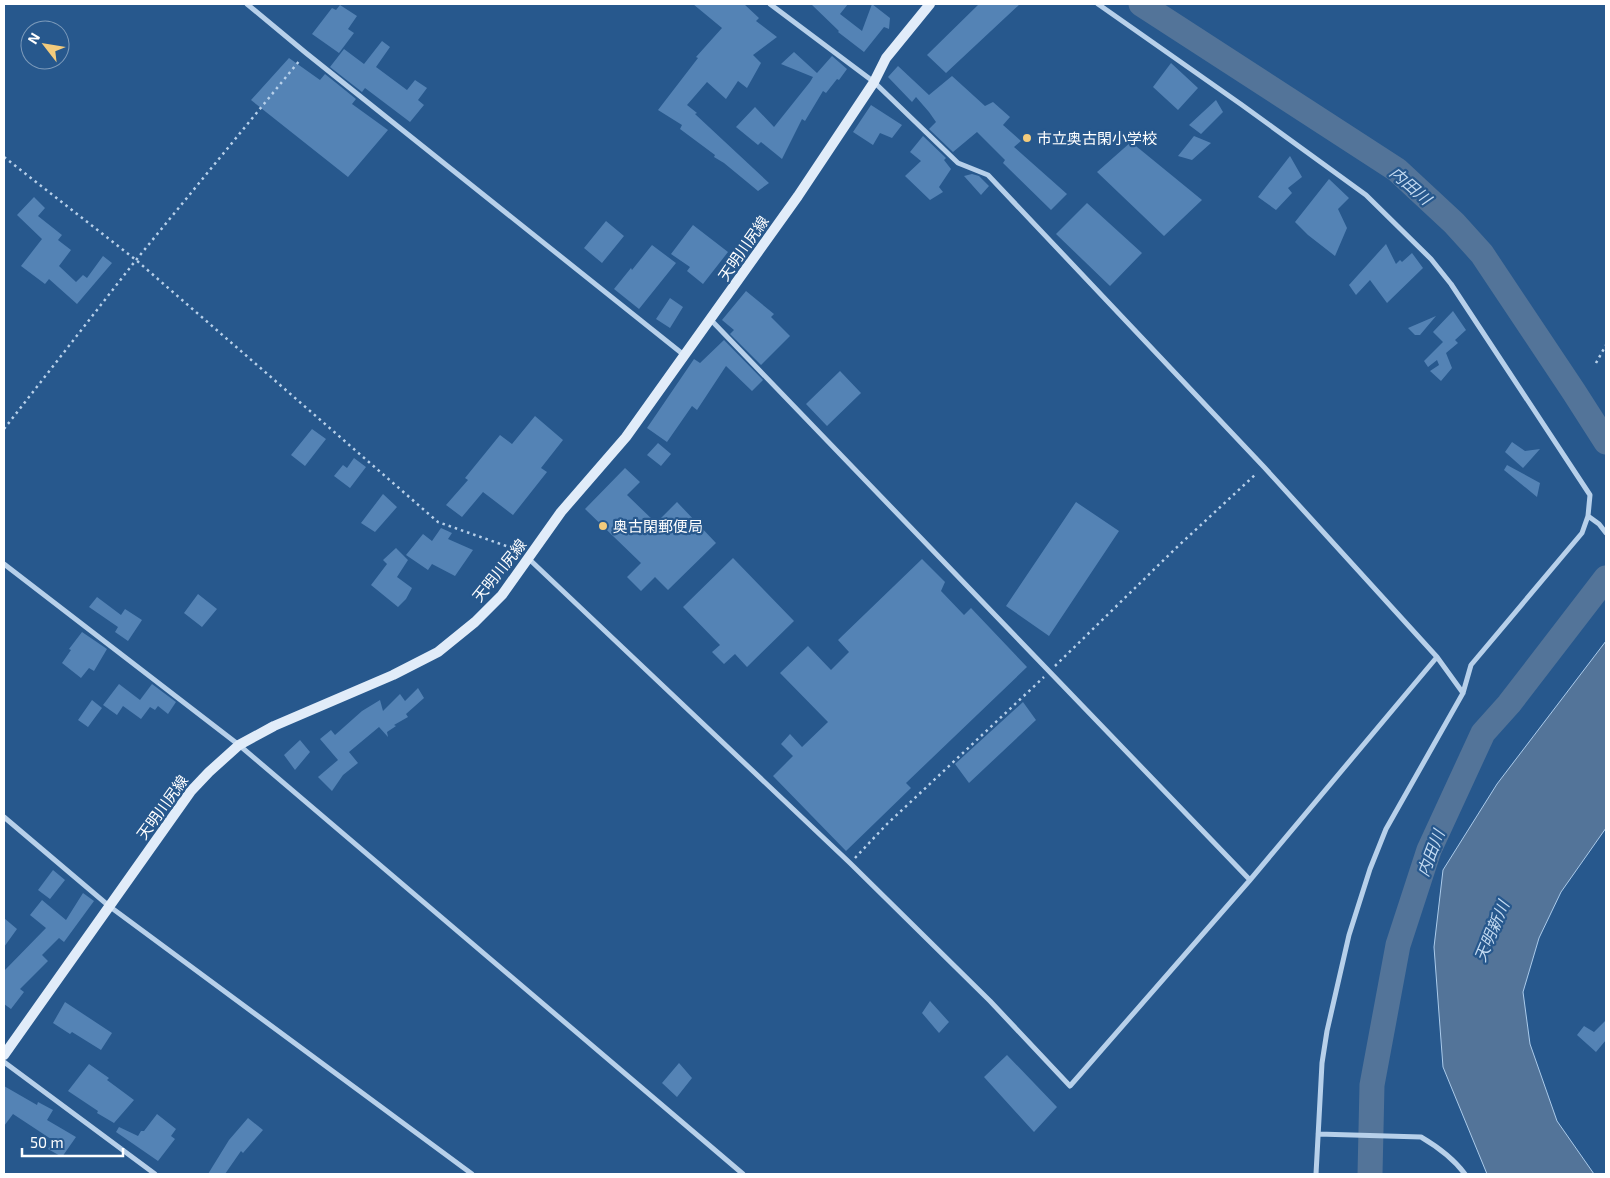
<svg xmlns="http://www.w3.org/2000/svg" width="1610" height="1178" font-family="'Exo 2','Noto Sans JP',sans-serif">
  <rect width="100%" height="100%" fill="#27588d"/>
  <path fill="#537499" stroke="#abcbeb" d="M1606 641V828L1561 892 1539 938 1523 992 1530 1044 1557 1121 1594 1174H1487L1443 1067 1434 947 1443 870 1497 784Z"/>
  <g fill="none" stroke-linecap="round" stroke-linejoin="round">
    <path stroke="#537499" stroke-width="25" d="M1141 4 1397 170 1454 223 1482 254 1574 392 1606 442
      M1370 1174 1372 1085 1398 945 1429 850 1483 733 1509 704 1606 578"/>
  </g>
  <path fill="#5483b5" d="M693 4H744L759 18 756 21 777 37 753 55 761 63 747 88 738 81 726 99 707 82 687 105 697 113 695 114 769 183 758 191 724 163 714 157 715 155 680 129 682 125 658 110 698 58 696 57 722 28Z
    M811 4H848L840 14 862 31 872 4 890 18 889 29 884 27 864 52 838 32 839 31Z
    M979 4H1020L946 73 927 55Z
    M340 5 357 16 348 29 354 33 339 53 312 34 332 8 336 10Z
    M382 41 390 47 376 67 407 90 415 80 427 88 418 100 424 105 410 122 365 88 362 92 330 67 344 49 364 64Z
    M794 52 817 73 832 56 847 69 839 80 837 79 826 93 823 91 805 121 802 119 782 159 761 142 758 145 736 127 755 107 774 127 810 82 813 77 781 64Z
    M289 58 320 80 325 74 356 99 352 104 388 130 348 177 251 100Z
    M1171 63 1198 88 1178 110 1153 87Z
    M898 66 929 95 952 76 985 106 993 102 1010 117 1003 125 1021 141 1014 147 1067 194 1051 210 1003 163 1005 160 977 132 953 152 929 129 936 122 929 112 916 97 912 102 888 77Z
    M1216 100 1223 112 1201 134 1189 125Z
    M871 105 902 125 892 138 880 133 873 145 853 132Z
    M923 136 946 158 944 160 951 169 939 187 943 192 930 200 905 176 921 161 910 152Z
    M1194 136 1211 143 1192 160 1178 156Z
    M1131 142 1202 200 1164 236 1097 172Z
    M1290 156 1302 177 1288 188 1292 193 1276 210 1258 197Z
    M972 174 979 176 989 186 981 195 964 176Z
    M1329 179 1349 198 1338 209 1347 228 1335 256 1308 235 1295 222Z
    M34 197 45 208 38 216 62 235 58 240 71 250 59 266 76 282 83 275 87 278 103 256 112 263 77 304 49 279 45 284 21 266 42 239 17 215Z
    M1087 203 1142 253 1110 286 1056 234Z
    M606 221 624 236 602 263 584 248Z
    M693 225 728 252 703 284 687 271 690 267 671 254Z
    M1386 244 1396 264 1400 260 1402 262 1412 253 1423 268 1387 303 1370 280 1356 295 1349 285Z
    M652 245 676 263 639 309 614 289 631 268 632 270Z
    M746 291 774 314 771 317 790 336 761 365 730 334 734 330 722 320Z
    M670 298 683 307 670 328 656 319Z
    M1453 311 1466 330 1455 340 1458 343 1446 353 1452 368 1441 381 1430 371 1439 365 1437 360 1428 367 1424 361 1443 342 1433 332Z
    M1436 316 1420 335H1415L1408 328Z
    M724 340 763 380 752 391 726 366 697 410 692 406 667 442 647 428 694 359 700 363Z
    M840 371 861 393 827 426 806 404Z
    M535 416 563 440 541 468 547 472 513 515 483 492 462 517 446 505 468 480 465 478 500 435 512 444Z
    M312 429 326 439 305 466 291 455Z
    M1512 442 1525 451 1540 449 1523 468 1505 452Z
    M658 443 671 454 661 466 647 455Z
    M354 458 366 467 350 488 334 476 343 465 347 468Z
    M1507 465 1540 483 1537 497 1504 470Z
    M625 468 640 482 627 495 656 523 677 502 716 543 668 590 655 577 641 591 627 577 641 563 585 509Z
    M383 494 397 507 375 532 361 523Z
    M1076 502 1119 531 1049 636 1006 606Z
    M441 528 452 533 448 539 473 550 455 576 432 564 428 570 406 555 423 534 432 541Z
    M396 548 408 560 397 577 412 588 406 599 398 607 371 585 387 564 383 560Z
    M733 558 794 621 747 667 735 654 724 664 712 652 720 645 683 607Z
    M922 559 945 582 941 591 964 615 971 608 1027 667 906 783 911 788 846 851 773 776 793 756 781 744 790 734 802 747 828 722 780 673 808 646 831 670 849 652 838 640Z
    M198 594 217 609 202 627 184 613Z
    M97 597 121 615 125 609 142 620 128 641 115 632 118 627 89 607Z
    M82 632 107 649 94 671 89 668 81 678 62 663 71 650 69 649Z
    M119 684 140 700 152 684 176 702 168 714 158 706 155 710 150 707 141 719 123 706 117 715 103 705Z
    M418 688 424 698 406 714 408 717 394 725 396 726 387 732 388 737 379 727 349 752 358 763 343 775 332 791 318 777 338 760 320 739 331 730 335 735 362 711 380 700 383 711 400 694 405 701Z
    M92 700 102 708 88 727 78 720Z
    M1023 702 1036 720 969 783 955 764Z
    M300 740 310 752 295 770 284 755Z
    M53 870 65 880 50 899 38 890Z
    M83 893 94 901 64 942 59 938 42 955 48 961 20 989 24 992 11 1009 4 1004V971L46 928 30 915 42 900 66 920Z
    M4 918 17 929 4 947Z
    M930 1001 949 1022 939 1033 922 1013Z
    M65 1002 112 1033 101 1050 72 1032 70 1034 53 1023Z
    M1606 1020V1040L1596 1052 1577 1035 1584 1026 1594 1032Z
    M1007 1055 1057 1107 1034 1132 984 1077Z
    M679 1063 692 1078 677 1097 662 1083Z
    M89 1064 109 1078 107 1080 134 1100 114 1123 97 1113 98 1111 68 1091Z
    M4 1086 37 1105 38 1102 53 1110 47 1120 76 1137 62 1157 48 1149 54 1141 13 1114 4 1126Z
    M157 1114 176 1129 171 1136 175 1139 158 1161 116 1132 119 1127 138 1136 141 1131H144Z
    M248 1118 263 1130 243 1153 241 1151 225 1174H208L229 1140Z"/>
  <g fill="none" stroke-linecap="round" stroke-linejoin="round">
    <path stroke="#b7d0ea" stroke-width="2.5" stroke-dasharray="2.5 4" stroke-linecap="butt" d="M4 157 136 260 438 522 509 547 518 552
      M1596 363 1606 345
      M4 429 136 260 300 60
      M1055 666 1176 548 1257 473
      M855 858 886 825 1044 677"/>
    <path stroke="#b7d0ea" stroke-width="5" d="M247 4 306 53 684 355
      M770 4 874 82 958 163 988 175 1264 467 1437 657 1463 693
      M1098 4 1242 105 1366 195 1431 259 1451 284 1590 495 1588 516 1582 533 1471 665 1463 693 1386 829 1370 869 1349 935 1327 1031 1322 1063 1316 1174
      M711 320 1250 880
      M1588 516 1599 524 1606 533
      M529 559 850 863 990 1001 1070 1086 1250 880 1437 657
      M4 564 239 745 743 1174
      M4 817 109 906 472 1174
      M4 1062 155 1174
      M1318 1134 1421 1137C1438 1147 1453 1158 1465 1174"/>
    <path stroke="#e1ecf9" stroke-width="10" d="M4 1055 191 791 209 772 239 745 274 726 393 675 438 652 475 622 502 595 561 512 626 437 798 196 874 82 886 58 930 4"/>
  </g>
  <g fill="#f3cb7c" stroke="#27588d" stroke-width="2">
    <circle cx="1027" cy="138" r="5"/>
    <circle cx="603" cy="526" r="5"/>
  </g>
  <g text-anchor="middle" dominant-baseline="central" stroke-width="4.5" stroke-linejoin="round" paint-order="stroke">
    <g font-size="15" fill="#fff" stroke="#27588d" text-anchor="start">
      <text x="1037" y="138">市立奥古閑小学校</text>
      <text x="613" y="526">奥古閑郵便局</text>
    </g>
    <g font-size="15" fill="#fff" stroke="#27588d">
      <text transform="translate(743 248) rotate(-55)">天明川尻線</text>
      <text transform="translate(499 570) rotate(-51)">天明川尻線</text>
      <text transform="translate(162 807) rotate(-54)">天明川尻線</text>
    </g>
    <g font-size="16" font-style="italic" fill="#c3daf1" stroke="#27588d">
      <text transform="translate(1411 185) rotate(41)">内田川</text>
      <text transform="translate(1430 853) rotate(-69)">内田川</text>
      <text transform="translate(1491 931) rotate(-67)">天明新川</text>
    </g>
  </g>
  <rect width="1610" height="1178" fill="none" stroke="#ffffff" stroke-width="10"/>
  <g transform="translate(45 45) rotate(301)"><circle r="24" fill="#27588d" stroke="#7d9bbb"/>
  <path d="M0-4L9 19L0 12L-9 19Z" fill="#f3cb7c"/>
  <text y="-8" font-size="14" font-weight="bold" text-anchor="middle" fill="#ffffff">N</text>
  </g>
  <path d="M22 1148v8h101v-8" fill="none" stroke="#ffffff" stroke-width="2.5"/>
  <text x="30" y="1148" font-size="15" fill="#ffffff" stroke="#27588d" stroke-width="4" paint-order="stroke">50 m</text>
</svg>
